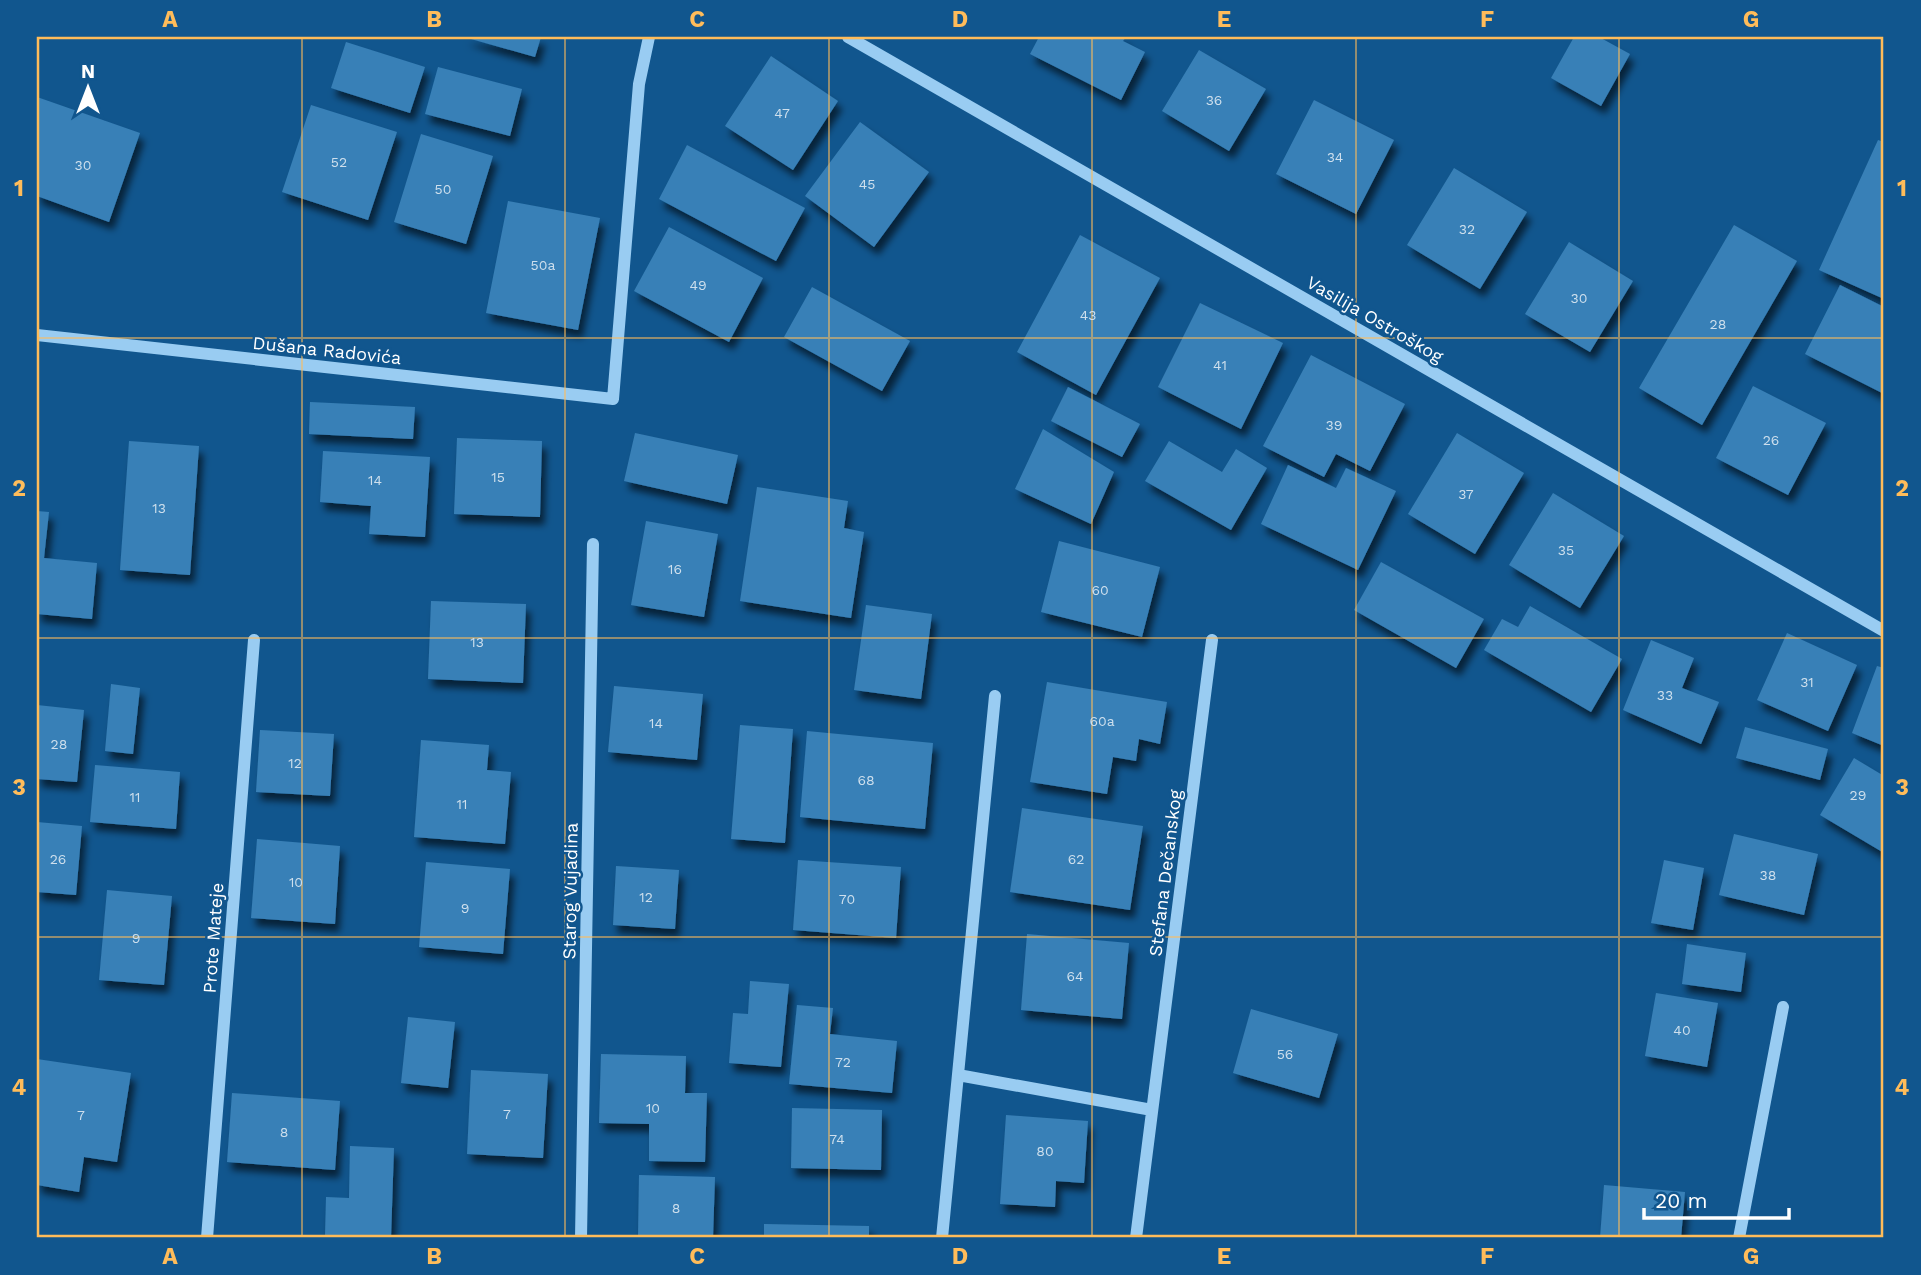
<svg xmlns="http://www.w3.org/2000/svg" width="1921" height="1275" font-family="'Work Sans',sans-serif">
  <defs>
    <filter id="shadow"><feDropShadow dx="4.5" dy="8" stdDeviation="3.5" flood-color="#0009"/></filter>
  </defs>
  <rect width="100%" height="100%" fill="#11568e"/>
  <path fill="#3980b7" filter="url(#shadow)" d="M464 37H541L535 57Z
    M1039 37H1126L1123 41 1145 52 1121 100 1030 54Z
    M1574 37H1599L1630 54 1601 106 1551 78Z
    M346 42 425 67 410 113 331 88Z
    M1199 50 1266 89 1229 151 1162 111Z
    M771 56 838 101 793 170 725 126Z
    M438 67 522 89 510 136 425 114Z
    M37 97 140 133 109 222 37 196Z
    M1314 100 1394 140 1356 214 1276 174Z
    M311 105 397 132 368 220 282 192Z
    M860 122 929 172 874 247 805 196Z
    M421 134 493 156 466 244 394 222Z
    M1878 140 1884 142V299L1819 270Z
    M687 145 805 208 776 261 659 199Z
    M1454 168 1527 212 1480 289 1407 245Z
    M508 201 600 218 578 330 486 313Z
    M1734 225 1797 261 1702 425 1639 388Z
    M669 227 763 278 729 342 634 291Z
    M1080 235 1160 278 1096 395 1017 352Z
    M1569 242 1633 281 1590 352 1525 314Z
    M1840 285 1884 307V394L1805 354Z
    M812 287 910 341 882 391 784 337Z
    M1200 303 1283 343 1241 429 1158 387Z
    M1311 355 1405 404 1370 471 1336 454 1324 477 1263 446Z
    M1753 386 1826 423 1788 495 1716 458Z
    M1068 387 1140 424 1122 457 1051 421Z
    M310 402 415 407 413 439 309 434Z
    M1043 429 1114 472 1091 524 1015 489Z
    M635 433 738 455 727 504 624 481Z
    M1457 433 1524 473 1475 554 1408 514Z
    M457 438 542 441 540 517 454 514Z
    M129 441 199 446 190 575 120 570Z
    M1169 441 1222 472 1236 449 1267 468 1231 530 1145 481Z
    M323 451 430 457 425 537 369 534 371 506 320 502Z
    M1288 465 1336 488 1346 468 1396 491 1358 570 1261 524Z
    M757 487 848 501 844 528 864 532 851 618 740 601Z
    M1553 493 1624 536 1580 608 1509 565Z
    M37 511 49 512 44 558 97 563 92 619 37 614Z
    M646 521 718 534 704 617 631 605Z
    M1059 541 1160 567 1142 637 1041 612Z
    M1381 562 1484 619 1456 668 1354 610Z
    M431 601 526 604 523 683 428 679Z
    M866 605 932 614 921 699 854 690Z
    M1530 606 1622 659 1591 712 1484 650 1502 619 1518 627Z
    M1787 633 1857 665 1828 731 1757 700Z
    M1651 640 1694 658 1682 688 1719 702 1701 744 1623 710Z
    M1877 666 1884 668V746L1852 733Z
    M1047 682 1167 702 1160 744 1139 739 1136 761 1113 757 1107 794 1030 782Z
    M111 684 140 688 133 754 105 751Z
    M614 686 703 694 697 760 608 752Z
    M37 705 84 710 77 782 37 779Z
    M740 725 793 729 785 843 731 839Z
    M1745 727 1828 749 1820 780 1736 758Z
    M260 730 334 734 330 796 256 792Z
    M807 731 933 743 925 829 800 817Z
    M421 740 489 745 487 770 511 772 505 844 414 837Z
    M1854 758 1884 776V853L1820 815Z
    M95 765 180 772 176 829 90 822Z
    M1022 808 1143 826 1130 910 1010 892Z
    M37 822 82 826 76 895 37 892Z
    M1734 834 1818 854 1804 915 1719 895Z
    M257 839 340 846 335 924 251 918Z
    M798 860 901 867 896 938 793 930Z
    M1664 860 1704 868 1693 930 1651 923Z
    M426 862 510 869 503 954 419 947Z
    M616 866 679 870 675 929 613 925Z
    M107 890 172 896 164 985 99 980Z
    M1027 934 1129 943 1122 1019 1021 1010Z
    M1687 944 1746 953 1741 992 1682 984Z
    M750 981 789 984 781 1067 729 1063 733 1013 748 1014Z
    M1656 993 1718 1003 1707 1067 1645 1056Z
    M797 1005 833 1008 830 1034 897 1041 892 1093 789 1084Z
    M1251 1009 1338 1034 1319 1098 1233 1073Z
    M408 1017 455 1022 448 1088 401 1083Z
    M601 1054 686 1056 685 1093H707L705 1162 649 1161V1124L599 1123Z
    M37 1059 131 1073 117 1162 84 1157 79 1192 37 1185Z
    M471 1070 548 1074 543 1158 467 1154Z
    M232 1093 340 1101 335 1170 227 1162Z
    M792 1108 882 1110 881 1170 791 1168Z
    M1006 1115 1088 1121 1084 1183 1056 1181 1055 1207 1000 1204Z
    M350 1146 394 1148 391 1238 325 1236 326 1197 349 1198Z
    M639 1175 715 1177 713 1238H638Z
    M1604 1185 1685 1192 1681 1238H1600Z
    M764 1224 869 1226V1238H764Z"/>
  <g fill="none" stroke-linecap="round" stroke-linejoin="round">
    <path stroke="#99ccf2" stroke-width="12" d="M848 37 1884 631
      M37 335 613 399 639 84 649 37
      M958 1075 1152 1110
      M207 1238 254 640
      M581 1238 593 544
      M942 1238 995 696
      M1136 1238 1212 640
      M1739 1238 1783 1007"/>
  </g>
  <path fill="none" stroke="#ffbc5a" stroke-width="2" stroke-opacity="0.55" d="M302 37V1238M565 37V1238M829 37V1238M1092 37V1238M1356 37V1238M1619 37V1238M37 338H1884M37 638H1884M37 937H1884"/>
  <g text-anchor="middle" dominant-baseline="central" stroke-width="5" stroke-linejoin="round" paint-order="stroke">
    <g font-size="14" fill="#cedfed">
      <text x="1214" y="100">36</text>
      <text x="782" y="113">47</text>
      <text x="1335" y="157">34</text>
      <text x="339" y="162">52</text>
      <text x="83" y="165">30</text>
      <text x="867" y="184">45</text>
      <text x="443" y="189">50</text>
      <text x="1467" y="229">32</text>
      <text x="543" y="265">50a</text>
      <text x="698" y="285">49</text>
      <text x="1579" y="298">30</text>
      <text x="1088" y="315">43</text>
      <text x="1718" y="324">28</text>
      <text x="1220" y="365">41</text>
      <text x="1334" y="425">39</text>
      <text x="1771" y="440">26</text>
      <text x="498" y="477">15</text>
      <text x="375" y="480">14</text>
      <text x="1466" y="494">37</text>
      <text x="159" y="508">13</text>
      <text x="1566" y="550">35</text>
      <text x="675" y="569">16</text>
      <text x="1100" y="590">60</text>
      <text x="477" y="642">13</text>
      <text x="1807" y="682">31</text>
      <text x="1665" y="695">33</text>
      <text x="1102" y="721">60a</text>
      <text x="656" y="723">14</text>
      <text x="59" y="744">28</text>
      <text x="295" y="763">12</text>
      <text x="866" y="780">68</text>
      <text x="1858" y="795">29</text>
      <text x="135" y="797">11</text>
      <text x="462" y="804">11</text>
      <text x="58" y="859">26</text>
      <text x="1076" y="859">62</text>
      <text x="1768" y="875">38</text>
      <text x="296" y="882">10</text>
      <text x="646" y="897">12</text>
      <text x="847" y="899">70</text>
      <text x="465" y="908">9</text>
      <text x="136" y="938">9</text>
      <text x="1075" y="976">64</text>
      <text x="1682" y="1030">40</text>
      <text x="1285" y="1054">56</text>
      <text x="843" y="1062">72</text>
      <text x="653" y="1108">10</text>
      <text x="507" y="1114">7</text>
      <text x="81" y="1115">7</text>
      <text x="284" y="1132">8</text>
      <text x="837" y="1139">74</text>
      <text x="1045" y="1151">80</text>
      <text x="676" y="1208">8</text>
    </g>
    <g font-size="18" fill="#fff" stroke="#11568e">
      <text transform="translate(1375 319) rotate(30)">Vasilija Ostroškog</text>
      <text transform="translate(327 350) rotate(6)">Dušana Radovića</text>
      <text transform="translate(1165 873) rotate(-83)">Stefana Dečanskog</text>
      <text transform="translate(570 891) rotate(-89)">Starog Vujadina</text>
      <text transform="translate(213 938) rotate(-86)">Prote Mateje</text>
    </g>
  </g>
  <rect width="1921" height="1275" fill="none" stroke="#11568e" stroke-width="77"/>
  <g transform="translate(88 88)" stroke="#11568e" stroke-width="5" paint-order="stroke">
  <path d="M0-5L12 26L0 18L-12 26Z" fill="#ffffff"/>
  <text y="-10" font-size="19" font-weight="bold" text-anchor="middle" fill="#ffffff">N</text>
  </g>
  <path d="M1644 1208v10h145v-10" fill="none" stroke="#ffffff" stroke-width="3.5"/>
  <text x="1655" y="1208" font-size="21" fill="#ffffff" stroke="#11568e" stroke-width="5" paint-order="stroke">20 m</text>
  <rect x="38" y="38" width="1844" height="1198" fill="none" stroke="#ffbc5a" stroke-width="2.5"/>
  <g font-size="23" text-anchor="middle" font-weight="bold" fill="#ffbc5a">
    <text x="170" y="27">A</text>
    <text x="434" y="27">B</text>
    <text x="697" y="27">C</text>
    <text x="960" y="27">D</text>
    <text x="1224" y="27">E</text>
    <text x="1487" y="27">F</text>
    <text x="1751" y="27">G</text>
    <text x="19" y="196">1</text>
    <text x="1902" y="196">1</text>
    <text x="19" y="496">2</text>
    <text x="1902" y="496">2</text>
    <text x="19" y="795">3</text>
    <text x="1902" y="795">3</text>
    <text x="19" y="1095">4</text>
    <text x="1902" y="1095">4</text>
    <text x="170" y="1264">A</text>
    <text x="434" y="1264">B</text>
    <text x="697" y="1264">C</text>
    <text x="960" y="1264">D</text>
    <text x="1224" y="1264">E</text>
    <text x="1487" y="1264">F</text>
    <text x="1751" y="1264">G</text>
  </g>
</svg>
